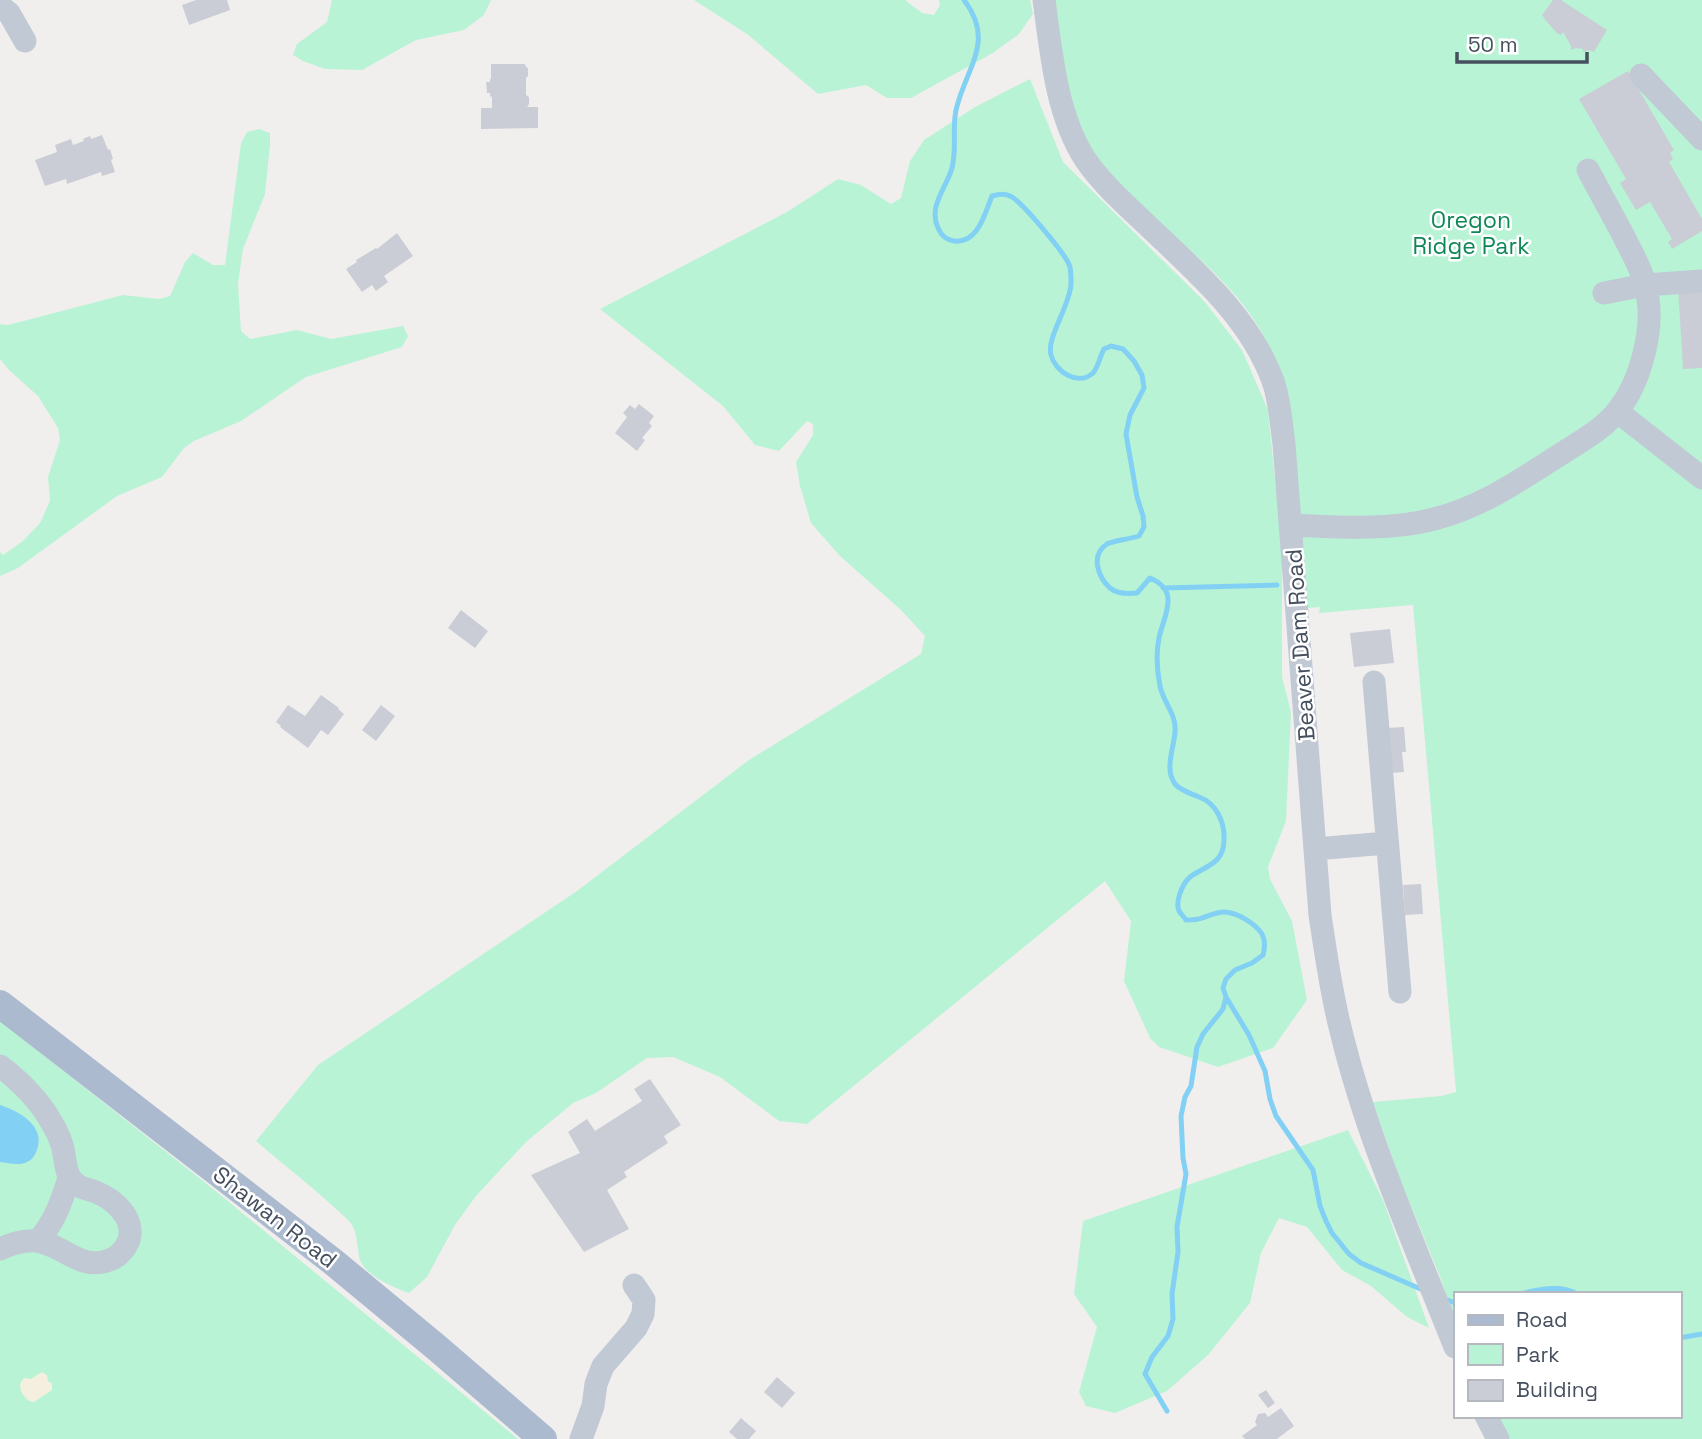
<svg xmlns="http://www.w3.org/2000/svg" width="1702" height="1439" font-family="'Space Grotesk',sans-serif">
  <rect width="100%" height="100%" fill="#f1efee"/>
  <path fill="#b9f3d5" d="M332 0H491L484 15 464 30 416 40 362 70 325 69 303 61 293 55 297 44 327 22Z
    M694 0H905L922 13 934 15 940 5 939 0H1030L1033 14 1019 34 993 53 911 98H887L866 85 818 94 747 34Z
    M1054 0H1702V1439H1508L1495 1416H1679V1294H1455V1319L1439 1274 1399 1177 1373 1102 1441 1096 1456 1092 1413 605 1319 613 1320 607 1307 608 1273 355C1268 345 1264 335 1258 326 1234 286 1190 251 1156 219 1133 198 1107 176 1091 149 1066 104 1061 50 1054 0Z
    M1030 79 1063 162 1205 302 1242 350 1268 410 1282 548V677L1291 712 1286 821 1268 867 1270 879 1292 921 1307 1000 1273 1048 1218 1067 1159 1047 1150 1038 1124 981 1131 921 1105 881 807 1124 779 1121 720 1077 673 1057 647 1058 596 1093 573 1103 526 1142 476 1196 455 1225 427 1277 409 1293C394 1288 361 1274 359 1256 357 1244 357 1228 348 1220 319 1192 286 1167 256 1141L318 1065 577 891 749 760 921 654 925 636 901 610 840 556 811 523 800 486 796 462 813 435V424L807 421 779 451 755 445 723 406 600 309 787 212 838 179 861 185 891 204 901 198 910 161 924 140 975 107Z
    M259 129 270 133V145L265 194 243 249 238 284 241 331 250 339 297 330 331 339 403 326 408 336 402 347 306 377 241 421 194 441 184 448 162 477 117 496 18 568 0 576V552L3 555 23 541 40 523 50 501 48 477 60 440 58 428 38 396 10 371 0 359V324L8 325 123 295 159 299 170 296 185 262 193 253 213 265H225L241 143 247 132Z
    M0 1021 207 1184 518 1439H0Z
    M1348 1130 1383 1200 1429 1328 1407 1317 1371 1286 1342 1270 1307 1227 1279 1218 1261 1253 1250 1303 1208 1355 1167 1391 1115 1413 1086 1406 1079 1392 1097 1327 1074 1294 1083 1221Z"/>
  <path fill="#f4efde" d="M42 1372 47 1375 48 1381 52 1384V1390L34 1402 29 1401C22 1395 16 1386 24 1378L31 1379Z"/>
  <path fill="#82d0f4" d="M0 1105C19 1111 46 1126 37 1150 35 1155 32 1160 27 1162 20 1166 8 1163 0 1162Z"/>
  <g fill="none" stroke-linecap="round" stroke-linejoin="round">
    <path stroke="#82d0f4" stroke-width="5" d="M964 0C996 42 966 67 956 110 952 129 957 149 952 168 946 189 928 206 938 228 941 235 946 240 954 241 978 244 985 213 992 196 999 194 1005 193 1012 197 1023 204 1067 255 1070 267 1071 272 1071 279 1071 284 1070 306 1046 338 1051 355 1055 371 1078 387 1093 373 1098 368 1100 356 1104 349L1111 346 1123 349 1134 361 1142 375 1144 388 1130 415 1126 434 1137 497 1143 516 1144 527 1139 536C1130 539 1112 541 1107 544 1090 555 1098 577 1110 588 1117 594 1128 594 1137 593L1150 578C1181 591 1164 615 1159 638 1156 653 1157 671 1160 686 1163 702 1177 715 1175 732 1174 748 1164 769 1175 784 1181 791 1190 793 1199 797 1216 803 1225 822 1224 840 1224 864 1205 866 1190 877 1182 884 1175 902 1179 911 1181 914 1184 917 1186 920 1191 920 1197 920 1202 918 1209 916 1216 912 1224 912 1236 912 1255 923 1262 934 1265 940 1265 948 1263 955L1252 963 1235 970 1226 979 1223 988 1226 997 1249 1035 1265 1071 1270 1099 1276 1116 1313 1170 1320 1206 1326 1221 1332 1233 1349 1254 1361 1263 1423 1290
      M1163 588 1277 585
      M1521 1294C1538 1289 1561 1284 1577 1294
      M1442 1298 1455 1303
      M1679 1338 1702 1334
      M1167 1411 1145 1374 1152 1357 1168 1336 1173 1319 1172 1294 1178 1252 1177 1227 1186 1174 1183 1158 1181 1116 1185 1097 1191 1086 1197 1047 1203 1034 1223 1009 1226 997"/>
  </g>
  <path fill="#cacdd5" d="M196 0H227L230 10 189 25 182 5Z
    M1553 0H1561L1607 30 1594 52 1589 50 1583 52V49L1576 48 1571 50V46L1563 32 1561 35 1557 33 1547 22 1542 15Z
    M491 64H525L526 67 528 68V76L526 78V95L529 97V104L527 107H538V128L481 129V108H492V96L490 97V93H487L486 82H490V79H491Z
    M1628 71 1674 150 1670 153 1673 159 1669 162 1702 219V231L1672 249 1668 242 1672 239 1650 202 1636 210 1620 183 1626 179 1579 99Z
    M102 135 108 150 110 149 113 159 111 160 115 172 102 176 101 172 67 184 66 179 45 186 35 160 57 152 55 145 71 139 73 145 84 141 83 139 90 136 91 139Z
    M397 233 413 256 384 276 388 282 376 291 372 285 362 292 346 269 357 262 356 260 376 248 377 249Z
    M1702 286V368L1683 369 1678 287Z
    M639 404 654 416 649 423 652 426 642 438 645 440 637 451 615 433 627 417 623 413 630 405 635 409Z
    M461 610 488 631 475 648 448 628Z
    M1390 629 1394 663 1354 667 1350 633Z
    M321 695 339 708 338 709 344 714 328 735 321 730 308 748 280 727 281 726 276 722 288 705 305 716Z
    M381 705 395 716 376 741 362 730Z
    M1404 727 1406 752H1402L1404 772 1391 773 1386 728Z
    M1421 884 1423 914 1405 915 1403 885Z
    M650 1079 681 1125 664 1136 668 1143 624 1172 627 1177 607 1190 629 1229 584 1252 531 1175 580 1153 568 1132 587 1119 595 1131 642 1101 634 1089Z
    M777 1377 795 1393 782 1408 764 1392Z
    M1266 1390 1275 1403 1268 1408 1258 1395Z
    M1281 1408 1294 1426 1277 1439H1245L1242 1436 1257 1425 1255 1422 1258 1414 1265 1413 1268 1417Z
    M741 1418 756 1431 749 1439H737L729 1432Z"/>
  <g fill="none" stroke-linecap="round" stroke-linejoin="round">
    <path stroke="#c1c9d5" stroke-width="23" d="M1044 0C1051 51 1056 114 1085 159 1102 184 1125 204 1147 225 1195 271 1249 316 1273 381 1280 401 1281 423 1284 444L1320 915C1326 954 1331 993 1341 1031 1367 1139 1414 1243 1455 1347
      M0 6 9 13 25 41
      M1641 75 1702 139
      M1604 293 1645 285 1702 281
      M1618 412 1702 478
      M1292 525C1339 527 1388 531 1434 519 1482 507 1520 480 1561 454 1581 441 1604 429 1619 409 1640 382 1653 333 1648 299 1645 274 1632 253 1621 231 1610 211 1599 190 1588 170
      M1374 682 1400 992
      M1315 849 1387 843
      M0 1066C21 1082 41 1102 53 1125 57 1131 60 1139 62 1145 66 1158 64 1176 76 1184 82 1189 89 1189 96 1192 115 1200 135 1218 129 1240 126 1248 119 1256 112 1259 80 1273 64 1244 36 1241 24 1240 11 1244 0 1249
      M38 1241C55 1221 61 1203 69 1178
      M1486 1416 1498 1439
      M581 1439 593 1406 596 1384 603 1366 636 1328 643 1314 644 1300 634 1285"/>
    <path stroke="#acbad0" stroke-width="28" d="M0 1004 332 1261 436 1347 543 1439"/>
  </g>
  <g text-anchor="middle" dominant-baseline="central" stroke-width="5" stroke-linejoin="round" paint-order="stroke">
    <g font-size="23" fill="#0e8757" stroke="#fff">
      <text x="1471" y="220">Oregon<tspan x="1471" dy="26">Ridge Park</tspan></text>
    </g>
    <g font-size="23" fill="#454f5e" stroke="#fff">
      <text transform="translate(1300 645) rotate(-94)">Beaver Dam Road</text>
      <text transform="translate(275 1217) rotate(38)">Shawan Road</text>
    </g>
  </g>
  <rect x="1454" y="1292" width="228" height="126" fill="#ffffff" stroke="#b5b9bf" stroke-width="2"/>
  <rect x="1468" y="1315" width="35" height="10" fill="#acbad0" stroke="#b5b9bf" stroke-width="2"/>
  <text x="1516" y="1327" font-size="21" fill="#454f5e">Road</text>
  <rect x="1468" y="1344" width="35" height="21" fill="#b9f3d5" stroke="#b5b9bf" stroke-width="2"/>
  <text x="1516" y="1362" font-size="21" fill="#454f5e">Park</text>
  <rect x="1468" y="1380" width="35" height="21" fill="#cacdd5" stroke="#b5b9bf" stroke-width="2"/>
  <text x="1516" y="1397" font-size="21" fill="#454f5e">Building</text>
  <path d="M1457 52v10h130v-10" fill="none" stroke="#454f5e" stroke-width="3.5"/>
  <text x="1468" y="52" font-size="21" fill="#454f5e" stroke="#ffffff" stroke-width="5" paint-order="stroke">50 m</text>
</svg>
